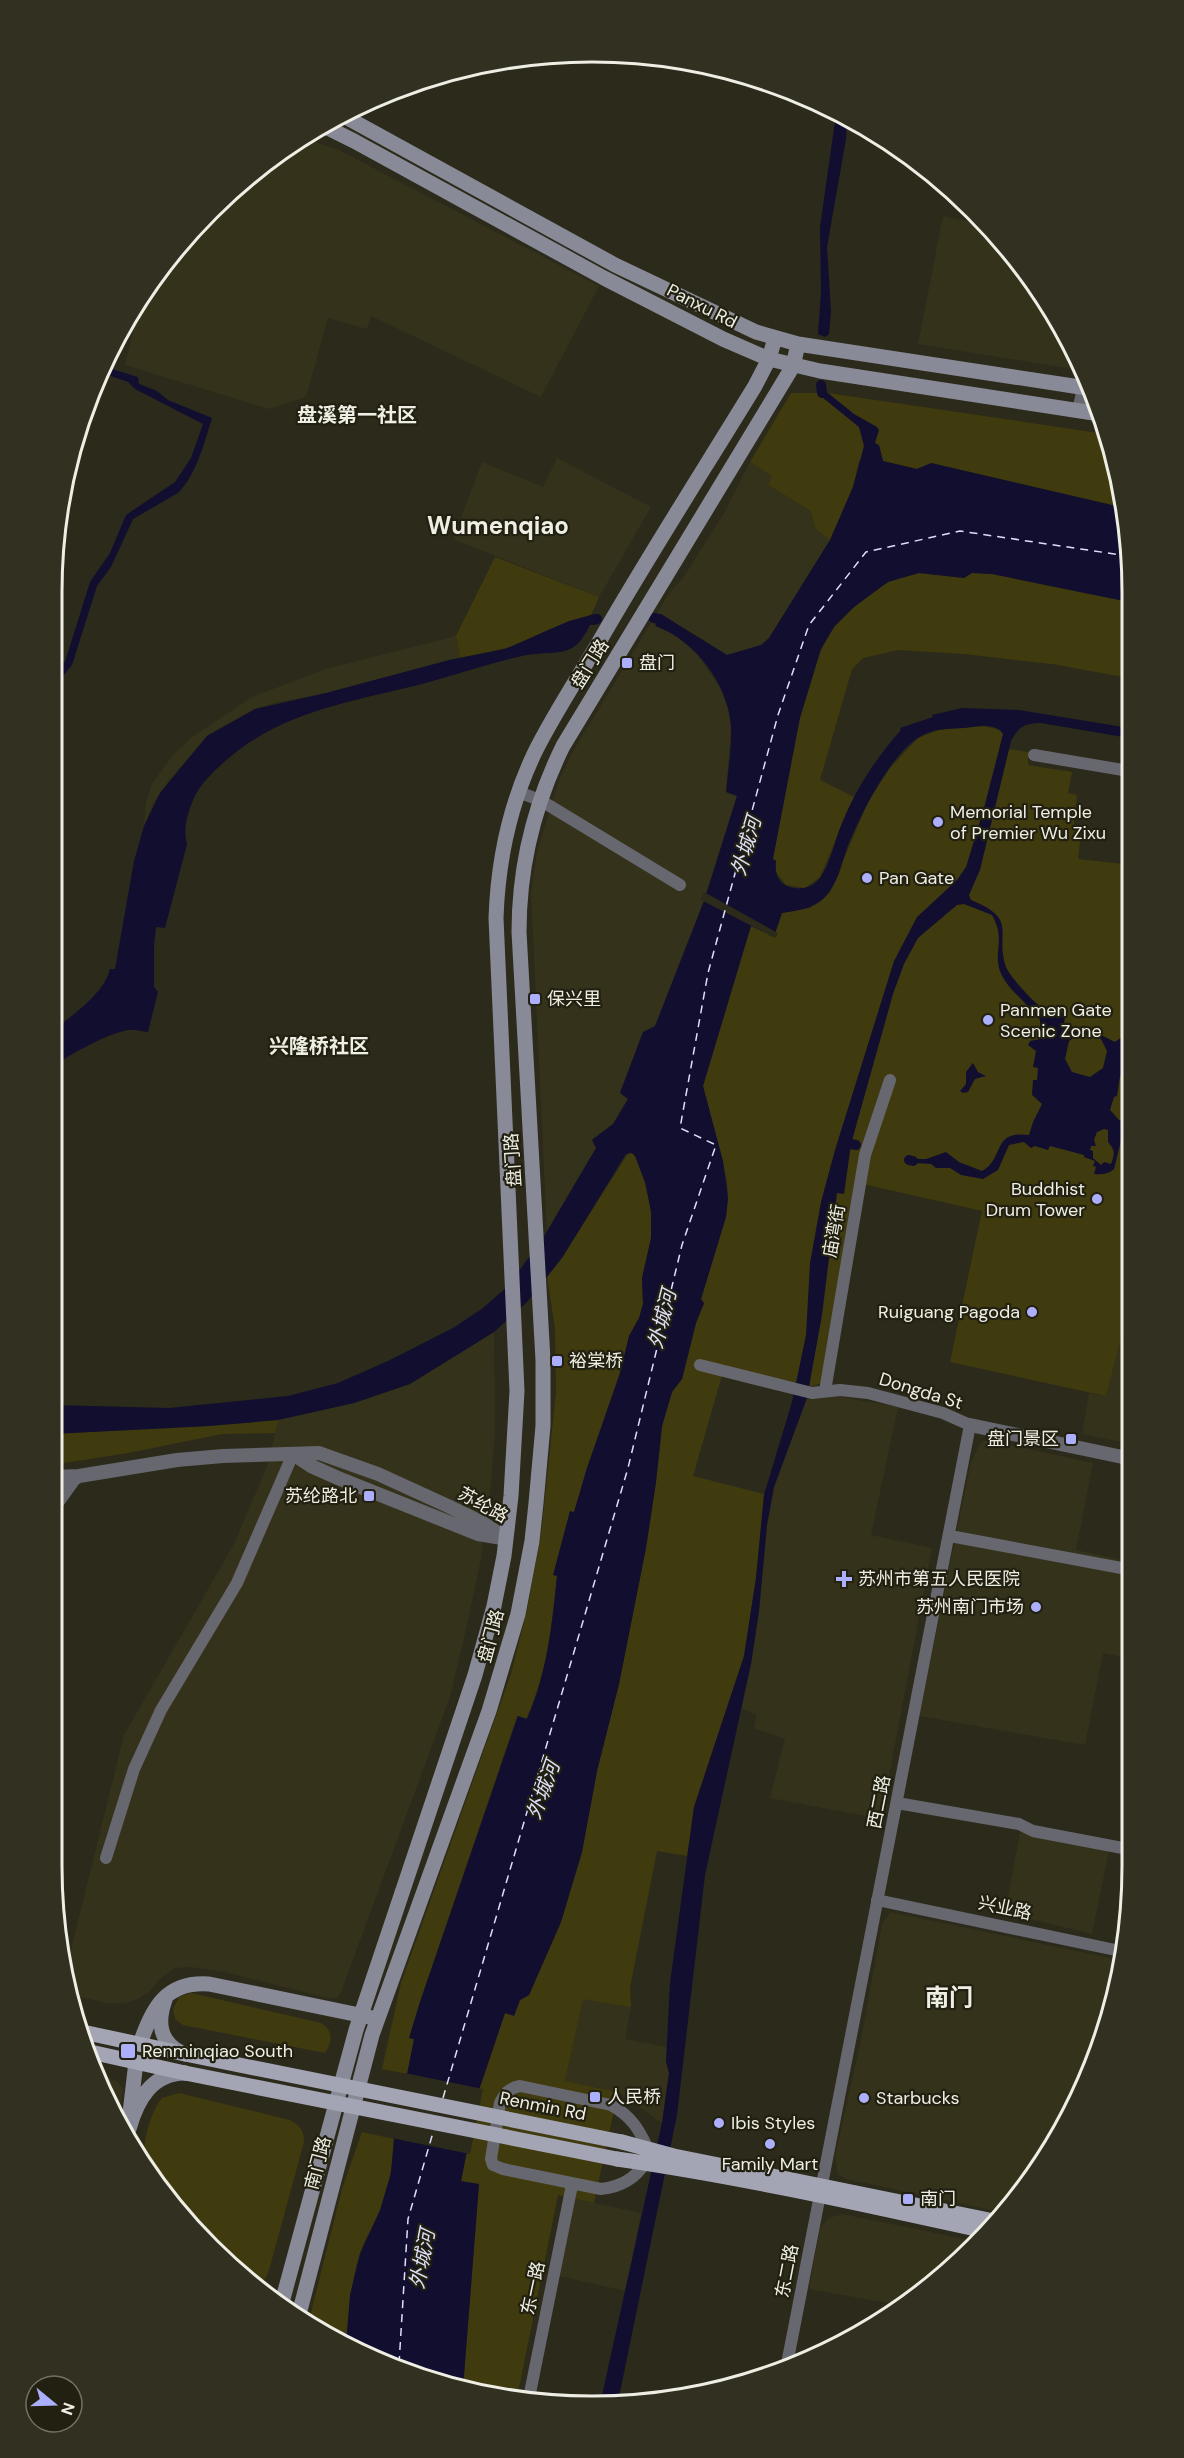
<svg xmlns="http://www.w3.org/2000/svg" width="1184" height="2458" font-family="'DM Sans','Noto Sans SC',sans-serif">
  <rect width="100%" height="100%" fill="#2c2a1a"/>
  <path fill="#35321b" d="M301 137 339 150 599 286 541 397 371 316 367 329 328 318 306 397 269 409 125 365 144 289 210 209 292 142Z
    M943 216 984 225 1021 263 1076 357 1073 369 918 344Z
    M557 458 651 507 599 597 453 539 482 462 543 487Z
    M750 462 772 476 768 485 811 511 815 528 830 540 769 638 761 645 727 655 700 638 694 650 721 689 728 707 731 726 726 791 737 796 704 901 655 1027 643 1033 620 1092 628 1099 613 1124 592 1139 596 1148 547 1232 531 892 537 852 559 780 575 748 668 595 685 575 724 513Z
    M456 636 460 658 326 693 278 702 255 709 222 727 207 736 169 780 153 803 144 826 146 802 152 784 173 755 192 737 252 697 326 669Z
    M1126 1319 1131 1320 1132 1444 1082 1434 1089 1393 1106 1396Z
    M494 1332 495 1429 491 1483 481 1559 466 1629 450 1697 341 1992 337 1998H328L224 1972 191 1967 175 1968 162 1977 149 1992 138 1999 124 2003H106L72 1995 67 1965 124 1735 234 1544 268 1464 278 1420 354 1403 410 1384Z
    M823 1394 898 1407 871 1535 932 1548 881 1819 770 1798 785 1739 754 1728 757 1715 741 1708 737 1723 751 1664 759 1611 767 1525 774 1487 803 1406 807 1398Z
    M983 1441H992L1093 1463 1076 1550 1132 1562V1659L1103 1653 1085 1745 919 1716 971 1462 979 1445Z
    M1021 1827 1110 1846 1092 1934 1005 1913Z
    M890 1912 1124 1961 1123 1972 1092 2073 1005 2213 846 2179 838 2174 835 2156 861 2040 882 1924Z
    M583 1998 631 2007 625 2039 667 2047 666 2061 669 2073 662 2123 618 2092 565 2081Z
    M98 2074 117 2081 123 2088 120 2116Z
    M575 2199 641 2213 626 2291 559 2276Z
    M842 2214 960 2238 978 2242 921 2295 904 2306 809 2289 820 2228 829 2218Z"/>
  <path fill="#403b0e" d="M791 393H828L1105 434 1124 504 1117 506 931 463 917 469 883 461 879 445 859 461 853 487 830 540 815 528 811 511 768 485 772 476 750 462Z
    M495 557 599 597 591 615 550 629 515 646 460 658 456 636Z
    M919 573 964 578 972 573 992 574 1129 602V678L1052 664 964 654 898 650 863 658 852 669 820 780 854 797 820 877 805 888 786 885 775 871 776 861 773 860 774 846C786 783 798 681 833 629 841 617 875 588 888 582 897 577 909 576 919 573Z
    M983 726 1001 730 1009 749 1028 752V765L1072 772 1068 793 1077 795 1073 830 1081 831 1078 859 1123 864 1122 876 1130 878 1131 1320 1126 1319 1106 1396 950 1362 982 1211 863 1184 824 1380 820 1384 812 1386 722 1375 693 1476 764 1494 756 1578 744 1656 694 1807 687 1856 657 1851 630 1987 631 2007 583 1999 565 2081 618 2092 594 2203 558 2195 517 2398 486 2397 463 2388 479 2184 461 2182 479 2090 505 2013 514 2015 520 2000 529 1995 561 1922 582 1852 597 1771 619 1684 646 1548 656 1482 662 1426 672 1392 682 1379 696 1323 704 1304 701 1299 726 1217 728 1198 727 1180 703 1086 751 925 781 913 810 908 829 893 869 800 891 767 918 738 939 730Z
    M629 1152 635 1155 649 1195 651 1212V1238L642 1278 643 1304 639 1318 629 1336 620 1373 587 1468 574 1513 570 1512 554 1575 557 1576C552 1625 547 1674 526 1719L517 1716 420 2002 410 2038 414 2039 408 2074 382 2069 401 1983 511 1674 527 1610 541 1535 556 1392 555 1328 547 1277 579 1231Z
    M278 1420 275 1433 222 1434 128 1453 51 1465V1434L209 1426Z
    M191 1993 321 2023C333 2030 333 2042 325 2053L183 2025 175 2019 173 2009 179 1997Z
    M179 2093 290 2120C300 2126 304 2130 304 2142L269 2270C266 2278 263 2284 255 2287 225 2265 157 2198 146 2163 140 2147 151 2111 162 2098Z
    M362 2132 394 2139C392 2164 390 2188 380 2211 374 2225 365 2238 360 2253 350 2282 350 2313 346 2344L321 2334 308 2325 342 2189Z"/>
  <path fill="#110e2f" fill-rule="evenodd" d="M836 114 847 120 846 139 827 247 831 312 829 334 825 337 818 334 821 292 820 227Z
    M102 366 138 377 139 384 157 391 168 400 212 418C204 443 197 474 178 493L133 519 111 567 97 586 72 665 59 681 51 701V679L62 662H65L90 582 110 553 126 515 175 482 191 458 203 424 135 389 128 382 99 372Z
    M817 393H828L854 414 877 427 879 430 875 443 879 445 883 461 917 469 931 463 1116 506 1124 504 1128 521 1129 602 992 574 972 573 964 578 919 573 888 582 854 607 834 627 821 649 800 718 773 859 776 861C775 870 776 879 785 885 797 891 811 889 819 879 831 864 834 841 842 823 856 789 876 758 901 730L900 728 933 717 932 715 962 708 1019 710 1129 728V738L1041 723C1025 723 1018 727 1011 741L980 870 969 895 971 900C1020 920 994 932 1006 967 1010 977 1035 1004 1044 1009 1050 1012 1059 1012 1066 1014L1064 1022 1066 1025 1099 1034 1115 1042 1130 1031V1077L1120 1076 1117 1096 1114 1097 1110 1110 1119 1120 1130 1122V1135L1123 1133 1114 1169C1109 1174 1100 1175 1094 1174L1096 1167 1093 1166 1095 1161 1084 1157V1155L1050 1146 1048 1150 1035 1146 1031 1148 1024 1142 1009 1145 998 1170 983 1179 961 1175 950 1168H936L931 1164 914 1163 913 1159H926L946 1152 959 1162 982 1171C1005 1159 991 1130 1029 1135L1033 1122 1042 1104 1032 1095 1033 1080H1037L1038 1068 1033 1067 1036 1051 1028 1045 1030 1041 1040 1039V1020C1029 1004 1007 990 1000 971 993 951 1006 940 992 915L964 904 957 905 918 938 904 964 893 994 851 1144 844 1194 837 1193 822 1315 807 1398 774 1487 767 1525 759 1611 751 1664 705 1875 677 2115 620 2392 616 2401 601 2400 662 2123 669 2073 666 2061 670 1983 694 1807 744 1656 756 1578 764 1495 792 1402 806 1335 810 1263 821 1202 835 1150 894 961 917 917 957 880 966 867 984 808 1003 734C995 722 976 727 964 728 951 729 936 728 923 735 891 751 860 816 847 848 842 863 838 882 827 895 815 909 799 910 782 913L774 937 751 926 703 1086 723 1161 728 1198 726 1217 701 1299 704 1303 696 1323 682 1379 672 1392 662 1426 656 1482 646 1548 619 1684 597 1771 582 1852 561 1922 529 1995 520 2000 514 2016 505 2013 479 2090 461 2181 479 2184 463 2388 346 2344 350 2295 360 2254 380 2210 391 2173 394 2139 414 2039 409 2038 420 2002 518 1716 527 1719C547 1674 552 1625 557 1576L553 1575 570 1511 574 1512 587 1468 620 1373 629 1336 639 1318 643 1304 642 1278 651 1238V1212L645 1182 635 1156 632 1153 626 1154 562 1258 527 1302 494 1332 410 1384 354 1403 278 1420 209 1426 51 1434V1405L169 1408 288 1396 338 1383 388 1361 453 1328 483 1308 508 1286 543 1238 596 1148 592 1140 613 1124 628 1099 620 1093 643 1032 655 1026 704 901 737 796 726 792C728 770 732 748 731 726 728 684 695 640 655 626L661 614 727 655 761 645 769 638 830 540 853 487 864 446 859 427ZM1081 1033 1101 1039 1107 1051 1103 1068 1090 1077 1072 1072 1065 1059 1069 1041ZM1104 1129 1108 1130V1142C1115 1150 1115 1153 1111 1164L1104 1162 1101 1165 1093 1158V1151L1090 1150 1091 1146H1096L1094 1140 1097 1132Z
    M595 614C590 625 583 642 572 648 559 655 542 652 527 655 492 662 457 675 422 684 351 702 281 711 224 762 212 773 200 784 193 800 187 815 183 828 187 844L165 928 156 927 154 946V987L158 992 148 1032C142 1032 135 1029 129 1030 107 1033 70 1055 51 1067V1033C71 1015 103 996 110 969H115L134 861 144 826 160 793 207 736 255 709 326 693 449 660 505 649 569 621Z
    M973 1063 978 1072 986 1076 975 1079 968 1092 963 1093 960 1091 966 1084V1072Z"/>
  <path fill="#2c2a1a" d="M704 892 778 933 777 935 775 938 701 900Z
    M405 2073 483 2089 470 2154 391 2138Z"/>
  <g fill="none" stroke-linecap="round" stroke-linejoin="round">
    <path stroke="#110e2f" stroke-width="10" d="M821 385 822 393
      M654 618 659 619
      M592 620 597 619
      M851 1144 856 1145
      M909 1160 913 1161"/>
    <path stroke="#dee0fb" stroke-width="1.5" stroke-dasharray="8 6" stroke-linecap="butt" d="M443 2098 628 1468 682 1245 716 1145 680 1128 708 973 778 715 809 625 866 552 960 531 1128 556
      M399 2364 408 2219 434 2129"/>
    <path stroke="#66676f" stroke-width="12" d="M1078 411 1086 374
      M1034 755 1129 771
      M518 792 540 800 680 885
      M700 1365 812 1393 840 1390 868 1393 943 1413 970 1425 787 2364
      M825 1391 865 1155 890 1080
      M950 1536 1132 1570
      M897 1803 1019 1824 1033 1831 1133 1850
      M106 1858 134 1769 161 1710 237 1583 293 1454
      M877 1900 1125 1952
      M645 2163C635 2179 620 2187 601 2189L503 2169 493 2165 491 2159 500 2103C505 2093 509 2088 520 2086L611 2105C631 2116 639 2129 648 2149
      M529 2398 572 2185"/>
    <path stroke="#66676f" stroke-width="14" d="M970 1425 1132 1459
      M293 1454 311 1466 338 1478 478 1534 502 1538
      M51 1477 79 1476 177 1460 223 1456 319 1453 378 1474 448 1506 481 1522 506 1538
      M51 1511 74 1479 79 1476"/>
    <path stroke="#898a97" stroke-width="15" d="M342 115 615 265 756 332 798 344 1093 389
      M321 127 328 128 354 141 604 278 723 339 769 359 820 371 1100 414
      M165 2000C157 2022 160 2043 182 2053
      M140 2044C152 2008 166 1981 209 1984L369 2017
      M130 2113 136 2062
      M129 2129C137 2100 152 2073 185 2073
      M281 2306 356 2030 475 1675 494 1606 504 1556 511 1496 517 1391 496 918C498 860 510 804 535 752 554 714 578 678 599 642 649 555 703 471 755 386L769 359 775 338
      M298 2318 372 2035 489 1711 518 1614 532 1541 536 1503 543 1426V1360L519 932C519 867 534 805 563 746L793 366 798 344"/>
    <path stroke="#a3a5b5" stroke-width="15" d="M78 2031 185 2054
      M86 2051 185 2073
      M622 2142 674 2156 999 2222
      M617 2159C743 2177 866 2205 989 2232"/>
    <path stroke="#a3a5b5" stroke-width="15" d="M185 2054 622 2142
      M185 2073 617 2159"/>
  </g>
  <g fill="#acaffb" stroke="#222010" stroke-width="2">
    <rect x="621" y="657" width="12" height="12" rx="3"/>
    <circle cx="938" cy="822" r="6"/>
    <circle cx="867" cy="878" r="6"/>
    <rect x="529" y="993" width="12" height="12" rx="3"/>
    <circle cx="988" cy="1020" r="6"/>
    <circle cx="1097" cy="1199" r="6"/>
    <circle cx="1032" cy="1312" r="6"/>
    <rect x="551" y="1355" width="12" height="12" rx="3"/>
    <rect x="1065" y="1433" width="12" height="12" rx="3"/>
    <rect x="363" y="1490" width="12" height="12" rx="3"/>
    <path d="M841 1570h6v6h6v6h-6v6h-6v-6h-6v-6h6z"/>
    <circle cx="1036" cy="1607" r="6"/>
    <rect x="120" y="2043" width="16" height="16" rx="3"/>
    <rect x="589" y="2091" width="12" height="12" rx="3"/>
    <circle cx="864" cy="2098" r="6"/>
    <circle cx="719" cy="2123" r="6"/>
    <circle cx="770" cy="2144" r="6"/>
    <rect x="902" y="2193" width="12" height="12" rx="3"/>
  </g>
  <g text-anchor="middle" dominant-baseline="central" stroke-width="4.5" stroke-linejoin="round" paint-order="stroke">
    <g font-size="18" fill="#efeee4" stroke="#222010">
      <text transform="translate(702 306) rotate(27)">Panxu Rd</text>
      <text transform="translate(590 664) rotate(-58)">盘门路</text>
      <text transform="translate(513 1160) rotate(-94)">盘门路</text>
      <text transform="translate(834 1231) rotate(-80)">庙湾街</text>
      <text transform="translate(921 1391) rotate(17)">Dongda St</text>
      <text transform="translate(483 1505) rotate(29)">苏纶路</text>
      <text transform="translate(491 1636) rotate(-75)">盘门路</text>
      <text transform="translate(879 1802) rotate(-79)">西二路</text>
      <text transform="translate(1005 1908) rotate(12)">兴业路</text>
      <text transform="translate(543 2106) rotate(11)">Renmin Rd</text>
      <text transform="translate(318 2163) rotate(-75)">南门路</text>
      <text transform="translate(787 2271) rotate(-79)">东二路</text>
      <text transform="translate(533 2288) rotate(-78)">东一路</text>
    </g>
    <g font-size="18" fill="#efeee4" stroke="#222010" text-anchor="start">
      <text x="639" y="663">盘门</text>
      <text x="950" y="812">Memorial Temple<tspan x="950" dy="21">of Premier Wu Zixu</tspan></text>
      <text x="879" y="878">Pan Gate</text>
      <text x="547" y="999">保兴里</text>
      <text x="1000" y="1010">Panmen Gate<tspan x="1000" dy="21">Scenic Zone</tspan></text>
      <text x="1085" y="1189" text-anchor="end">Buddhist<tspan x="1085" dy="21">Drum Tower</tspan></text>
      <text x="1020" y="1312" text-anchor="end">Ruiguang Pagoda</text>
      <text x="569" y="1361">裕棠桥</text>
      <text x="1059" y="1439" text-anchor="end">盘门景区</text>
      <text x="357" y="1496" text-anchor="end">苏纶路北</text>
      <text x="858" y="1579">苏州市第五人民医院</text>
      <text x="1024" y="1607" text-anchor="end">苏州南门市场</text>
      <text x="142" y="2051">Renminqiao South</text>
      <text x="607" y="2097">人民桥</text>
      <text x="876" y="2098">Starbucks</text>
      <text x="731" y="2123">Ibis Styles</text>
      <text x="770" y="2164" text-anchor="middle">Family Mart</text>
      <text x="920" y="2199">南门</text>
    </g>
    <g font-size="20" font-weight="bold" fill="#efeee4" stroke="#222010">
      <text x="357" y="415">盘溪第一社区</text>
      <text x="319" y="1046">兴隆桥社区</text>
    </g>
    <g font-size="20" font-style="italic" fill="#dee0fb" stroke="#222010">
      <text transform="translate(746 846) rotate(-74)">外城河</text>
      <text transform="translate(662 1319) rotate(-76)">外城河</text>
      <text transform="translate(543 1790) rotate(-70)">外城河</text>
      <text transform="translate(422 2259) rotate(-79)">外城河</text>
    </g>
    <g font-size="24" font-weight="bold" fill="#efeee4" stroke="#222010">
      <text x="498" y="525">Wumenqiao</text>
      <text x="949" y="1997">南门</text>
    </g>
  </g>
  <path d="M0 0H1184V2458H0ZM592 62H592A530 530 0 0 1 1122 592V1866A530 530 0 0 1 592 2396H592A530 530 0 0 1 62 1866V592A530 530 0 0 1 592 62Z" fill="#323021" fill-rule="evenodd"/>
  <path fill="none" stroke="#efeee4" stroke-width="3" d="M592 62H592A530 530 0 0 1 1122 592V1866A530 530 0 0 1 592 2396H592A530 530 0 0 1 62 1866V592A530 530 0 0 1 592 62Z"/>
  <g transform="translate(54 2404) rotate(109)"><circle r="28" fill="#222010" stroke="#747265" stroke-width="1.5"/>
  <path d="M0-4.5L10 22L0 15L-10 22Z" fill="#acaffb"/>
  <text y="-9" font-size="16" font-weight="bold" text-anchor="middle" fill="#efeee4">N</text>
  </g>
</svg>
